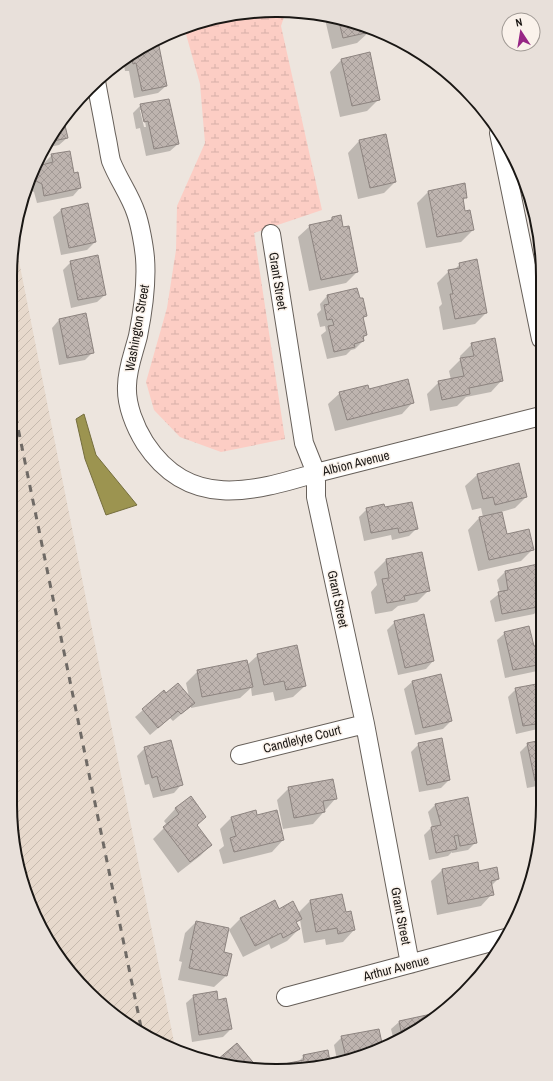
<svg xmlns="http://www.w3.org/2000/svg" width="553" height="1081" font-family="'Archivo Narrow',sans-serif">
  <defs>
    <pattern id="industrial-furrows" width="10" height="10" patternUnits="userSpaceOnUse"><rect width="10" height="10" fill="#e7d9cc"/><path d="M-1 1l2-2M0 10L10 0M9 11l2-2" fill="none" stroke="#c6baae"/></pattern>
    <pattern id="wetland-marsh" width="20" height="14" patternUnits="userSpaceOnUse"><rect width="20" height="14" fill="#fccdc4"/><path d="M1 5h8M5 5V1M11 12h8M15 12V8" fill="none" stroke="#d7afa8"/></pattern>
    <pattern id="building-cross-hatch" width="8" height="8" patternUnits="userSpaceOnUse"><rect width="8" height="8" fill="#beb4af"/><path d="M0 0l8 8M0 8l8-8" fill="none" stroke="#a39a96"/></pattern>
  </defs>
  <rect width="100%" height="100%" fill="#ede5de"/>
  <path fill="url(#industrial-furrows)" d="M14 236 175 1047 129 1026 65 967 24 890 10 804 11 259Z"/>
  <path fill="url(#wetland-marsh)" d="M286 11 281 26 322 210 254 233 285 439 221 452 180 437 154 410 146 382 167 308 176 250 177 206 205 143 200 84 184 27 191 24 242 12Z"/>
  <path fill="#9c9450" stroke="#756e3e" d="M84 414 96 455 137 505 106 515 85 459 76 419Z"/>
  <path fill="#0003" fill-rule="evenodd" d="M324 15 346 19 367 27 369 32 357 43 332 49Z
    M157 42 166 86 158 93 134 98 129 71H125L123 60 143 46Z
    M370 53 379 99 367 111 340 117 330 72 341 60Z
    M141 105 178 144 170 151 146 156 140 128 136 129 133 113ZM140 110H143L146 127H144Z
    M63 118 67 138 59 145 44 148Z
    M359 141 395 182 384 193 358 199 348 153Z
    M52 155 73 174 80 188 73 196 37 203 34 192 27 188 32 180 31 176 32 173 38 167 45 165 44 163Z
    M428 192 466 197 462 202 464 213 473 230 461 242 426 248 417 203Z
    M61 210 95 242 87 250 61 255 53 217Z
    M332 218 343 228 357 272 346 283 309 291 298 237 310 226 329 222Z
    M71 262 105 295 97 302 71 308 63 270Z
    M460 264 486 313 475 324 443 330 439 307 442 304 437 283 449 271H453Z
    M327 296 366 316 362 319 366 335 363 339V341L355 349 351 350 346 355 327 359 321 335 326 331 325 326 320 327 317 314 321 310 320 304Z
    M59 320 93 352 85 360 59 365 52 328Z
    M472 344 502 380 491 392 466 397 457 406 430 411 427 394 439 382 451 380 449 371 461 359 460 356Z
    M368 390 413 402 402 414 335 431 328 404 340 393Z
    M518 464 526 497 515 508 501 512 507 535 533 549 521 561 478 571 468 530 479 518 483 517 481 508 472 510 465 486 477 475Z
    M384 508 417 528 409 536 392 540 391 535 364 541 359 517 367 509Z
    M422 553 429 590 417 602 398 606 392 611 375 614 371 592 377 585 374 572 386 560Z
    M537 565 540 581 534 587 542 606 534 614 495 622 490 601 500 593 497 580 505 572Z
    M395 622 433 661 426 669 398 675 387 630Z
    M505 633 533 648 542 646V670L505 678 497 640Z
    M258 655 305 686 293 697 275 701 273 692 252 696 251 688 240 698 191 708V706L173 721 170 718 150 735 135 717 143 710 166 695 189 697 186 683 198 671 247 665Z
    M412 682 451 721 443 729 415 735 404 689Z
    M542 684V728L516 734 508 697 516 689Z
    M542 741V785L527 788 520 752 528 744Z
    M419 744 449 780 441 788 419 792 411 752Z
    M145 748 181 785 174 793 153 798 149 784 145 785 137 756Z
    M289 788 336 798 313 824 283 829 277 800Z
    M190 798 196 826 211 845 200 856 178 873 153 839 167 825 164 821 175 809Z
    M436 804 476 842 468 850 452 853V852L448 856 429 860 424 835 432 827 428 812Z
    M256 816 283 840 272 852 223 864 219 850 224 846 220 829 232 817Z
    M442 870 478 872 498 879 491 886 492 894 481 906 437 915 431 881Z
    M342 895 345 913 354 930 343 942 326 945 325 939 304 943 300 920 296 923 299 929 287 941 271 949 269 944 243 957 229 930 240 919 274 901 279 910 298 913 310 901Z
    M196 922 223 952 231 954 226 976 214 987 178 980 182 962 179 961 185 933Z
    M194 996 217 1001 231 1029 223 1037 192 1042 186 1003Z
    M435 1014 436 1015 394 1041 391 1029 399 1022Z
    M342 1037 379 1051 337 1060 334 1045Z
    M327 1052 329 1062 294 1070 277 1069 280 1066 297 1063 304 1056Z"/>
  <path fill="url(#building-cross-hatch)" stroke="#8d8480" d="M338 18 346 19 369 28 370 32 343 38Z
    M158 41 167 86 142 91 136 63 133 64 131 55 143 46Z
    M370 52 380 100 352 106 341 59Z
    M169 99 179 144 154 149 148 121 144 122 140 104Z
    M63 117 68 138 48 142Z
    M386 134 396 182 370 188 359 140Z
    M70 151 74 173 78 172 81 188 44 196 42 184 34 180 39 171 38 166 53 162 51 154Z
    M465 183 467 198H463L465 211 470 210 474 230 437 237 428 191Z
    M88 203 96 242 69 248 61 209Z
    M341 215 343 227 349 226 358 272 321 280 309 225 332 220V217Z
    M98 255 106 295 78 300 70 261Z
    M477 259 487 313 455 319 450 294H453L448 270 460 268 459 263Z
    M357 288 360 298H363L367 316 363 317 367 335 363 336 364 341 354 344 355 347 334 352 328 326 334 325 332 319 327 320 324 305 329 304 327 295Z
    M86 313 94 353 67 358 59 319Z
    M495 338 503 381 469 388 470 394 442 400 438 381 464 376 460 358 474 356 471 343Z
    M408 379 414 403 347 420 339 392 368 385 369 389Z
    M519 463 527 497 495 505 493 497 483 499 477 474Z
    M412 502 418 529 399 533 398 528 371 533 366 508 384 504 385 507Z
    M502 512 507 534 529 529 534 550 489 560 479 517Z
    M422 552 430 591 404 596 405 600 387 603 382 579 389 578 386 559Z
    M538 564 541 582 535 583 537 593 540 592 542 606 502 614 498 592 508 590 505 571Z
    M424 614 434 661 405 668 394 621Z
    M529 626 534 646 542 645V664L513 670 504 632Z
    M297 645 306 686 286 690 284 681 264 685 257 654Z
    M247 660 253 687 202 697 197 670Z
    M441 674 452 721 423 728 412 681Z
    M178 683 195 703 181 714 178 711 158 728 142 709 164 690 166 693Z
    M542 683V723L523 726 515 688Z
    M442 738 450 780 427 785 418 743Z
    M171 740 183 785 161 791 157 776 152 778 144 747Z
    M542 740V780L535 781 527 743Z
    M333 779 337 799 323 801 325 812 294 818 288 787Z
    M191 796 206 817 197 825 212 845 190 862 163 827 179 814 175 808Z
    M468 797 477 843 460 846 458 835 454 836 457 849 436 853 431 827 441 825 435 804Z
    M256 810 257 815 277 810 284 840 234 852 230 838 236 836 231 817Z
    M478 862 479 871 497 867 499 879 491 881 494 895 448 904 442 869Z
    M342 894 346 912 351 911 355 930 338 934 337 928 316 932 310 900Z
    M275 900 279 909 293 901 302 919 296 922 300 929 283 938 281 933 255 946 240 918Z
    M196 921 229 928 224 952 232 954 227 976 189 968 193 950 190 949Z
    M217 991 218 1000 226 998 232 1029 199 1035 193 995Z
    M436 1013 437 1015 402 1036 399 1021Z
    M379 1029 383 1048 379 1051 346 1058 341 1036Z
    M237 1043 257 1067 220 1063 217 1060Z
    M328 1050 330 1062 294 1070 280 1069 279 1065 304 1060 303 1055Z"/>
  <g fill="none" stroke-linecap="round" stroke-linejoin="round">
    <defs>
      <path id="minor" d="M96 81C99 99 103 117 106 135 108 143 109 153 111 161 118 179 130 195 136 213 140 224 144 246 145 258 147 284 143 311 138 336 134 352 127 369 127 386 126 405 135 427 145 443 189 510 252 492 316 473L541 416
        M499 133 541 339
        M271 234 304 443 316 473V497L365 724 410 964
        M240 755 365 724
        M286 997 506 938"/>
    </defs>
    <use href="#minor" stroke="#665f59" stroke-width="20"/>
    <use href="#minor" stroke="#fff" stroke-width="18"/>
    <path stroke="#6f6a65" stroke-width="3" stroke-dasharray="7 7" stroke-linecap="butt" d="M10 389 142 1032"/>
  </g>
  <g text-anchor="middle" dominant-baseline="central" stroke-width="3" stroke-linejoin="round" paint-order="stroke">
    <g font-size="13" fill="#1a1714" stroke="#faf2eb">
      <text transform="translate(278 281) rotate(81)">Grant Street</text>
      <text transform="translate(137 328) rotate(-80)">Washington Street</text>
      <text transform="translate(356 463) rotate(-14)">Albion Avenue</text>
      <text transform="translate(338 599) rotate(78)">Grant Street</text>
      <text transform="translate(302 739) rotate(-14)">Candlelyte Court</text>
      <text transform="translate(401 916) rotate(79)">Grant Street</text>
      <text transform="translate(396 968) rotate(-15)">Arthur Avenue</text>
    </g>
  </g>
  <path d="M0 0H553V1081H0ZM276 17H277A259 259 0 0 1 536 276V805A259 259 0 0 1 277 1064H276A259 259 0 0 1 17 805V276A259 259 0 0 1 276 17Z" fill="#e8e0da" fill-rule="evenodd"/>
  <path fill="none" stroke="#1a1714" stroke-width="2" d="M276 17H277A259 259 0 0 1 536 276V805A259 259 0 0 1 277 1064H276A259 259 0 0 1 17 805V276A259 259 0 0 1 276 17Z"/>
  <g transform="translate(521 32) rotate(348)"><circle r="19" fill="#faf2eb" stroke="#a09a95"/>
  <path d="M0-3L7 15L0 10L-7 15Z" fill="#972685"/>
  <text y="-6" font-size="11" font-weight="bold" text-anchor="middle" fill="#1a1714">N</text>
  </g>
</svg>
